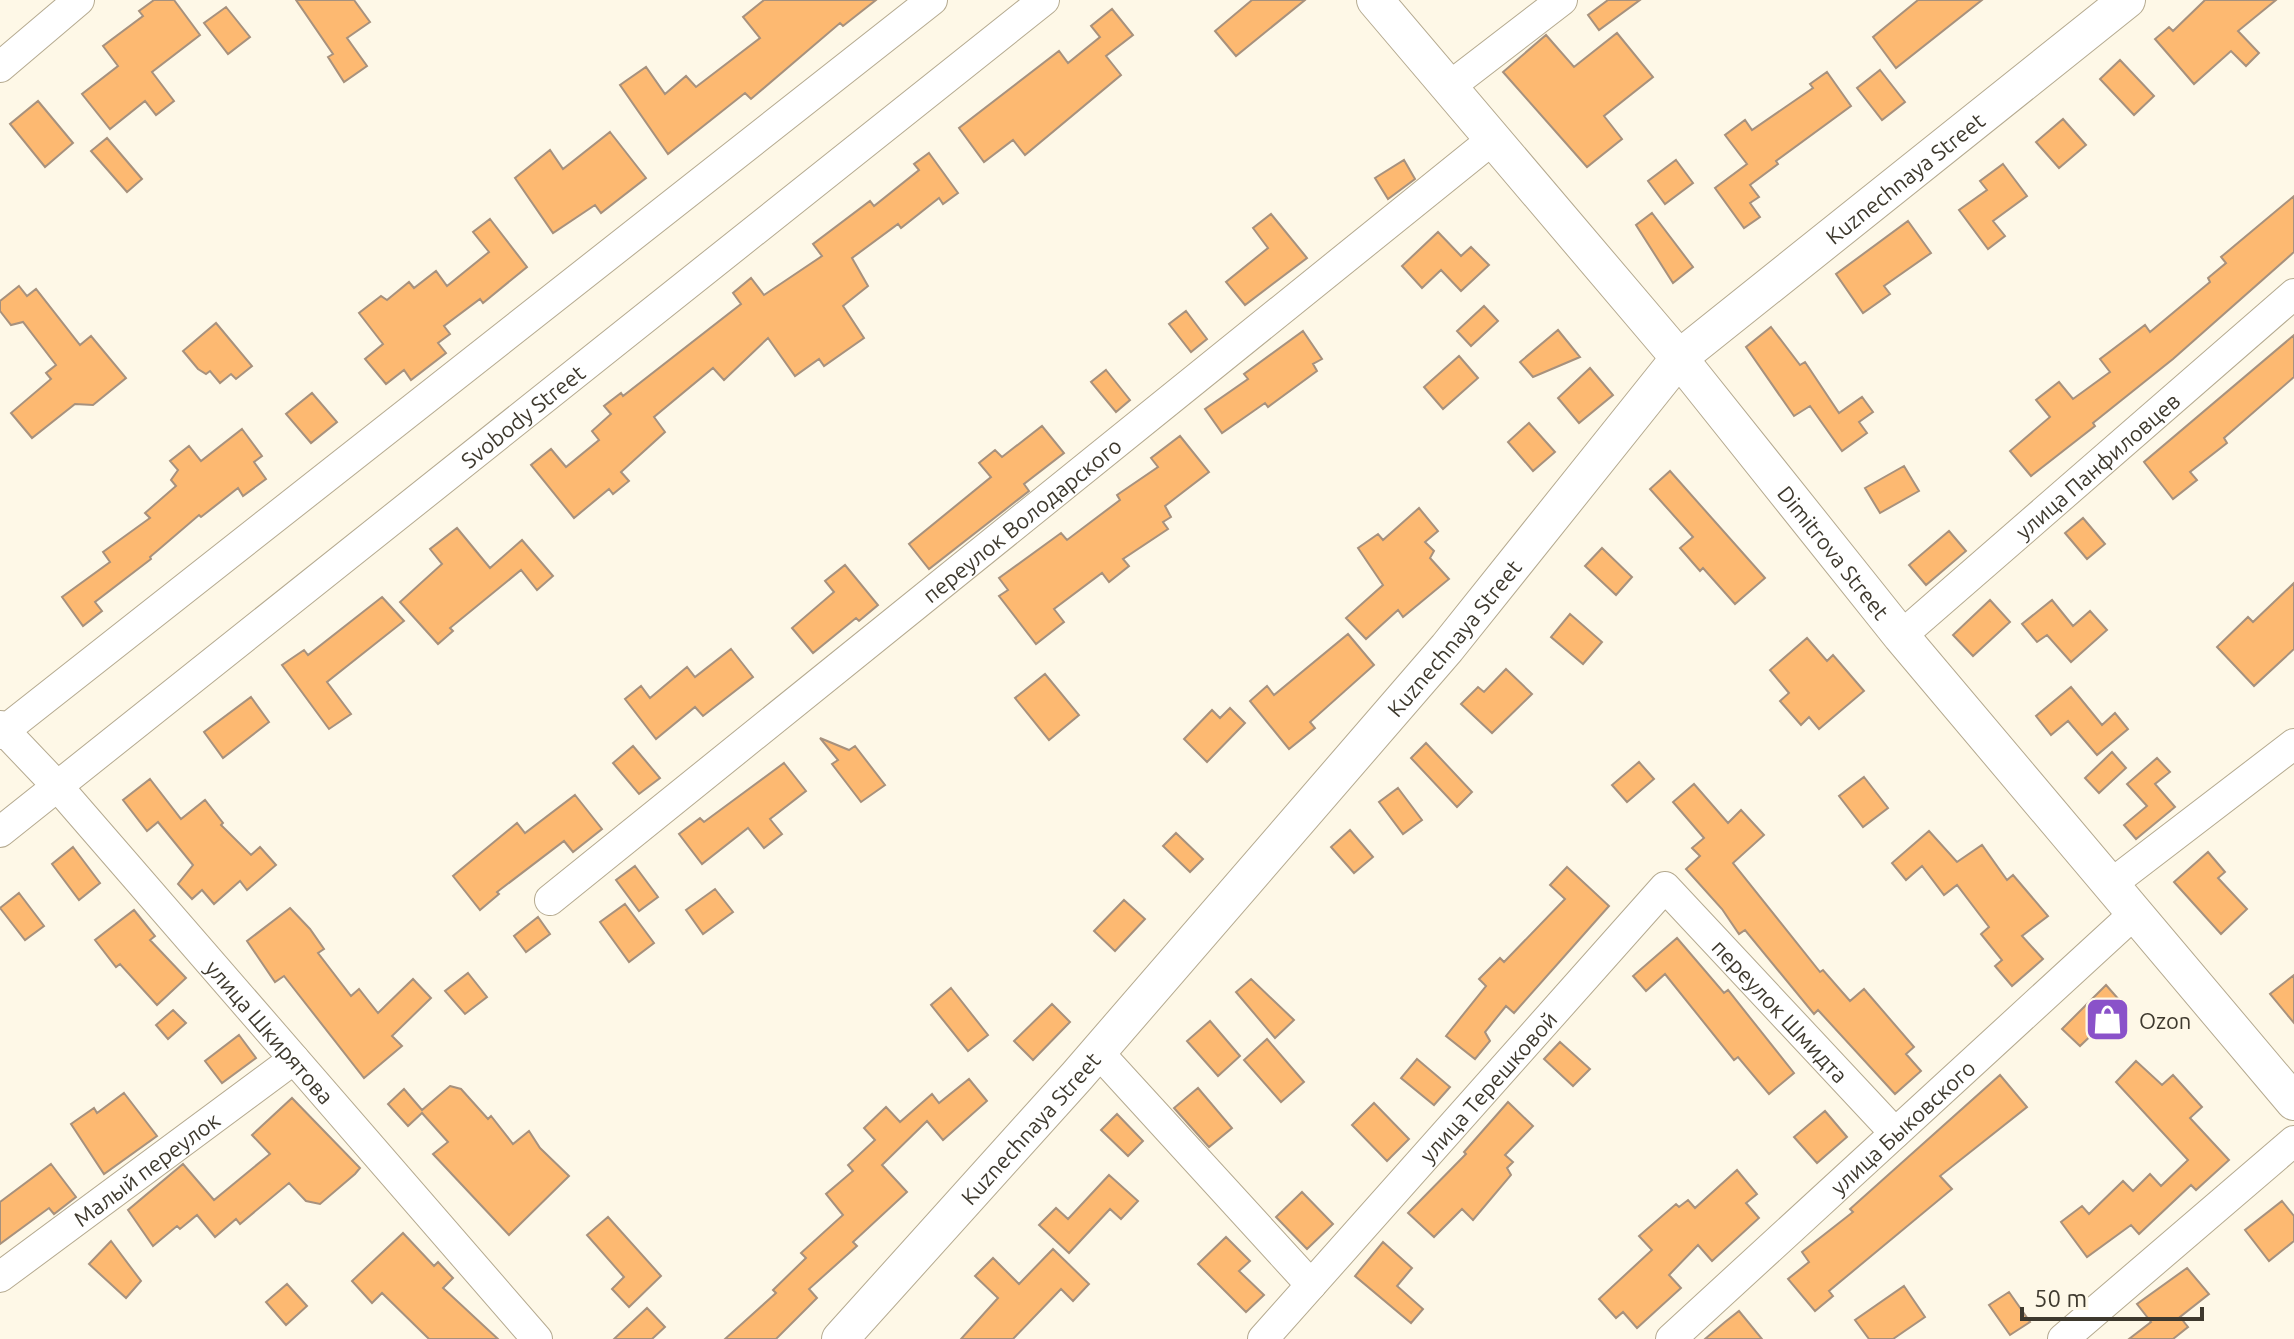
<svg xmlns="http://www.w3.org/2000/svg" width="2294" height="1339" font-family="Ubuntu,sans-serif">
  <rect width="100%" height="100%" fill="#fef8e7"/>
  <path fill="#fdb971" stroke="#a7917d" stroke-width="2" d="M154 0H174L200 35 152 72 174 101 156 115 145 101 110 129 82 94 118 66 103 46 143 16 139 11Z
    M296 0H354L370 22 347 38 367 66 344 82 328 57 333 54Z
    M764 0H876L843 26 840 23 751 99 745 93 668 154 620 85 646 67 665 94 686 76 696 87 760 38 743 17Z
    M1252 0H1305L1236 56 1215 31Z
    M1608 0H1640L1599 30 1588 15Z
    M1918 0H1982L1896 68 1873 37Z
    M2205 0H2276L2238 31 2259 53 2246 66 2231 51 2194 84 2155 39 2169 27 2173 31Z
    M226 7 250 37 228 54 204 23Z
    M1112 9 1133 35 1106 56 1121 75 1025 155 1013 140 984 162 959 128 1059 51 1068 63 1100 37 1091 26Z
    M1617 33 1653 77 1604 116 1622 139 1587 167 1503 72 1546 35 1574 67Z
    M2120 60 2154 96 2134 115 2100 79Z
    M1880 70 1905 102 1882 120 1857 88Z
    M1827 72 1851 106 1776 161 1778 164 1750 185 1759 197 1750 203 1760 217 1744 228 1715 188 1747 164 1725 135 1745 120 1752 130 1813 88 1810 84Z
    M38 101 73 143 45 167 10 124Z
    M2063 119 2086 145 2059 168 2036 142Z
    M610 132 646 178 601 213 595 205 553 233 515 178 550 150 563 169Z
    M107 138 142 179 127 192 91 151Z
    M929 153 958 193 943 204 939 198 901 228 898 224 852 258 868 286 843 306 864 338 824 366 819 359 795 376 768 338 724 380 713 368 654 417 665 432 621 472 629 481 613 494 609 489 574 518 531 465 551 449 566 467 599 440 592 431 611 414 604 406 621 393 623 396 741 304 733 293 751 278 764 295 822 256 813 244 870 201 874 206 919 170 914 164Z
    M1404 160 1415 179 1388 199 1375 178Z
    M1676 160 1693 183 1665 204 1648 181Z
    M2003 164 2027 196 1993 221 2005 236 1988 249 1959 210 1987 190 1980 181Z
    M2294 196V252L2173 359 2093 423 2095 426 2031 476 2010 451 2050 417 2036 400 2059 382 2073 399 2110 372 2100 359 2145 325 2150 332 2210 282 2208 278 2226 263 2221 257Z
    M1652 213 1693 267 1673 283 1636 225Z
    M1271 214 1307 258 1245 305 1226 282 1268 248 1253 228Z
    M490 219 527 267 483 303 480 299 444 326 450 334 438 343 446 353 411 380 404 370 386 384 365 359 383 344 359 313 381 296 387 300 409 282 414 288 436 271 447 286 489 252 473 232Z
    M1908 221 1931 253 1884 286 1890 294 1863 313 1836 274Z
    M1438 232 1461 256 1471 247 1489 265 1461 291 1441 270 1422 288 1402 266Z
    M19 286 27 296 36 289 80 345 91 336 126 378 93 405 75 404 32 438 11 413 51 379 46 373 56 365 23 322 11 325 0 311V301Z
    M1484 306 1498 321 1471 346 1457 331Z
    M1186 311 1207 339 1191 352 1169 324Z
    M216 323 252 366 236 379 231 374 220 383 210 371 206 374 198 369 183 351Z
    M1771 327 1800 365 1805 362 1839 413 1862 397 1873 412 1859 422 1867 433 1842 451 1810 406 1794 416 1746 347Z
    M1558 330 1580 357 1533 377 1520 362Z
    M1303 331 1322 359 1313 364 1317 371 1268 407 1265 403 1222 433 1205 409 1248 379 1244 374Z
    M2294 335V377L2224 438 2227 443 2190 472 2197 480 2173 499 2144 462Z
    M1459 356 1478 378 1443 409 1424 387Z
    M1590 368 1613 395 1579 423 1558 398Z
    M1106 370 1130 400 1116 412 1091 382Z
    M312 393 337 422 311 443 286 414Z
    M1529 423 1555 452 1533 471 1508 442Z
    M1042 426 1064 453 1024 484 1029 491 929 569 909 544 991 477 979 463 995 450 1002 457Z
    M242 429 262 456 254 462 266 479 243 496 238 488 201 517 199 515 150 557 151 559 95 602 102 611 83 626 62 597 110 562 103 552 150 518 145 513 176 486 171 480 178 470 170 461 189 446 201 461Z
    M1180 436 1209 472 1165 506 1171 517 1163 522 1168 529 1123 559 1129 566 1109 582 1102 573 1054 609 1064 622 1036 644 999 596 1008 590 999 578 1061 533 1067 540 1120 500 1117 495 1158 467 1151 458Z
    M1904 466 1919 491 1880 513 1865 488Z
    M1670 471 1765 578 1735 604 1703 568 1700 571 1680 548 1693 537 1650 489Z
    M1419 508 1438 531 1425 542 1434 551 1430 558 1449 579 1403 617 1398 610 1366 639 1346 618 1383 585 1358 548 1378 534 1383 540Z
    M2083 518 2105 544 2087 559 2065 533Z
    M457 528 490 568 522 540 553 576 537 590 521 570 450 628 453 631 438 644 400 602 442 564 430 549Z
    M1949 531 1966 551 1926 585 1909 565Z
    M1602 548 1632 577 1616 595 1585 566Z
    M845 565 878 605 859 621 856 618 813 653 792 628 834 592 825 581Z
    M2294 583V649L2254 686 2217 647 2248 617 2253 622Z
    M382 597 404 621 327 682 351 714 329 729 282 665 304 650 308 655Z
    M1990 600 2010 622 1973 656 1953 635Z
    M2052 600 2073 626 2090 611 2107 630 2071 662 2047 635 2037 642 2022 624Z
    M1570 614 1602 642 1583 664 1551 637Z
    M1348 634 1374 665 1310 722 1315 728 1289 749 1250 701 1267 686 1274 695Z
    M1807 638 1827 661 1833 655 1864 691 1819 729 1809 717 1801 725 1780 701 1789 693 1770 670Z
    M731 649 753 677 703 716 695 707 656 739 625 699 641 686 650 698 687 667 695 677Z
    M1506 669 1532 694 1492 733 1461 704 1478 687 1484 692Z
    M1045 674 1079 715 1049 740 1015 698Z
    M2071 687 2102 725 2115 713 2128 729 2097 755 2068 721 2051 735 2036 716Z
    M251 697 269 722 223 758 204 732Z
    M1230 708 1245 723 1207 762 1184 739 1212 710 1220 718Z
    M820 738 849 750 855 746 885 785 861 802 832 764 838 760Z
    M1426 743 1472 792 1457 807 1411 758Z
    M633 746 660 778 639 794 613 763Z
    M2112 752 2126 768 2099 793 2085 778Z
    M2157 758 2170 772 2155 784 2175 807 2136 839 2124 825 2147 806 2127 784Z
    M1639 762 1654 779 1627 802 1612 785Z
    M784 763 806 791 770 819 782 834 764 848 748 828 702 864 679 834 700 818 704 822Z
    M1864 777 1888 808 1863 827 1839 796Z
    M150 779 181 819 205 800 223 823 221 825 251 855 260 847 276 865 247 890 240 881 214 904 202 890 192 899 178 884 193 865 158 822 147 831 123 800Z
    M1694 784 1728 823 1741 810 1764 835 1733 863 1820 972 1823 970 1850 1001 1864 989 1914 1047 1906 1054 1921 1071 1895 1094 1818 1010 1814 1014 1745 930 1739 934 1722 909 1686 869 1700 856 1692 848 1704 838 1673 802Z
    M1398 788 1422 820 1403 834 1379 802Z
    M575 795 602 829 573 852 564 841 497 892 499 894 480 910 453 876 517 823 525 833Z
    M1350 830 1373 857 1354 873 1331 847Z
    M1929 831 1957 862 1982 845 2007 880 2013 875 2048 916 2022 936 2043 959 2012 986 1995 966 2002 960 1981 934 1989 927 1957 885 1944 895 1922 866 1906 880 1892 863Z
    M1176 833 1203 859 1190 872 1163 846Z
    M73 847 100 883 79 900 52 864Z
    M2208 852 2225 872 2218 878 2247 909 2221 934 2174 882Z
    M635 866 658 897 639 911 616 880Z
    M1567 867 1609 906 1514 1013 1506 1006 1485 1032 1490 1041 1475 1059 1446 1036 1486 986 1479 979 1500 958 1504 962 1565 899 1550 885Z
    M715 889 733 912 703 934 686 910Z
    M19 893 44 926 25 940 0 908Z
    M1124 900 1145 919 1115 951 1094 931Z
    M625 904 654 943 629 962 600 922Z
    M290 908 310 929 324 949 318 953 351 996 359 989 378 1013 413 979 431 998 392 1036 402 1046 364 1078 284 976 275 982 247 941Z
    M134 910 155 936 150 940 186 978 157 1005 120 964 116 967 95 940Z
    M538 917 550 934 526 952 514 936Z
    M1677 938 1724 993 1728 990 1794 1073 1769 1094 1738 1057 1734 1060 1665 974 1646 991 1633 976Z
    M468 973 487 997 465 1014 445 991Z
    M2294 975V1023L2270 994Z
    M1251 979 1294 1020 1275 1038 1236 992Z
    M2106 985 2128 1010 2107 1029 2103 1024 2080 1046 2062 1029Z
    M951 988 988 1035 968 1051 931 1005Z
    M1052 1004 1070 1022 1033 1060 1014 1041Z
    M173 1010 186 1023 168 1039 156 1025Z
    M1210 1021 1240 1056 1218 1076 1187 1041Z
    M239 1035 256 1058 222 1083 205 1061Z
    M1267 1039 1304 1082 1281 1102 1244 1060Z
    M1560 1042 1590 1069 1573 1086 1544 1059Z
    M1417 1059 1450 1087 1434 1105 1401 1078Z
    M2136 1061 2162 1085 2173 1075 2202 1107 2190 1118 2229 1160 2196 1190 2191 1185 2139 1234 2131 1225 2087 1257 2061 1222 2082 1206 2089 1214 2123 1181 2133 1191 2150 1174 2161 1186 2188 1160 2116 1082Z
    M2000 1075 2027 1107 1940 1176 1952 1189 1829 1291 1833 1296 1815 1311 1788 1279 1809 1262 1802 1252 1853 1212 1850 1209Z
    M969 1079 987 1101 943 1140 927 1121 882 1165 907 1192 853 1242 857 1246 809 1289 817 1298 776 1339H725L776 1293 773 1290 806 1258 801 1253 843 1215 826 1194 853 1171 848 1165 875 1140 864 1128 886 1107 900 1122 932 1094 939 1103Z
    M450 1086 461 1089 488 1119 491 1116 513 1144 529 1131 540 1148 569 1176 509 1235 433 1154 448 1142 422 1113 408 1126 388 1104 404 1089 422 1110Z
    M1198 1088 1232 1128 1209 1147 1174 1108Z
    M124 1093 157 1136 104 1174 71 1124 94 1108 97 1113Z
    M292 1098 360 1168 355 1174 320 1204 306 1201 289 1183 240 1224 236 1219 215 1237 197 1215 180 1229 177 1226 153 1246 128 1210 183 1164 214 1200 270 1154 252 1135Z
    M1508 1102 1533 1126 1505 1155 1513 1162 1507 1168 1511 1175 1473 1220 1462 1209 1434 1237 1408 1213 1466 1154 1464 1152Z
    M1374 1103 1409 1139 1387 1161 1352 1125Z
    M1825 1111 1847 1137 1817 1163 1794 1137Z
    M1117 1114 1143 1141 1128 1156 1101 1130Z
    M51 1164 76 1197 54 1214 49 1208 0 1244V1202Z
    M1737 1170 1757 1194 1746 1203 1759 1218 1712 1261 1698 1245 1669 1275 1681 1288 1637 1328 1623 1312 1616 1318 1599 1299 1652 1250 1639 1236 1676 1204 1679 1207 1688 1200 1695 1208Z
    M1109 1175 1138 1201 1121 1219 1110 1209 1069 1253 1039 1225 1056 1208 1068 1219Z
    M1302 1192 1333 1224 1307 1249 1276 1217Z
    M2282 1201 2294 1216V1241L2269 1261 2245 1230Z
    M608 1217 661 1276 629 1307 612 1289 624 1277 587 1235Z
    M403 1233 434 1266 438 1262 453 1278 443 1288 498 1339H429L382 1293 372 1303 352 1281Z
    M1226 1237 1250 1261 1239 1271 1264 1295 1246 1312 1198 1264Z
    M111 1241 141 1281 126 1298 89 1264Z
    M1383 1242 1412 1268 1397 1286 1423 1309 1411 1323 1355 1276Z
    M1053 1249 1089 1284 1073 1301 1061 1289 1013 1339H961L998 1298 975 1276 993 1258 1019 1284Z
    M2187 1268 2209 1294 2180 1317 2188 1327 2173 1339H2129L2151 1322 2137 1304Z
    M287 1284 307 1306 286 1325 266 1302Z
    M1904 1286 1925 1317 1893 1339H1869L1855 1320Z
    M2009 1292 2030 1322 2010 1335 1989 1305Z
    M647 1308 665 1327 652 1339H614Z
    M1739 1311 1762 1339H1705L1725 1322Z"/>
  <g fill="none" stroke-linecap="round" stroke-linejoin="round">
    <defs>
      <g id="minor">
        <path d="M0 67 79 0"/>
        <path d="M1449 87 1562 0"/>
        <path id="s1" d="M1901 636 2294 294"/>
        <path id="s2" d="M0 726 59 788 537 1339"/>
        <path d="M0 734 932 0"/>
        <path id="s3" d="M0 832 1044 0"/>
        <path d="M2110 885 2294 744"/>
        <path id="s4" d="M550 900 1493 139"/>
        <path d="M1098 1052 1311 1285"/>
        <path id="s5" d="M0 1277 294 1059"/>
        <path id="s6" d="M1263 1339 1665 887 1895 1133"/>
        <path id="s7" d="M1671 1339 2135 913"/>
        <path d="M2063 1339 2294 1141"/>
      </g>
      <g id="major">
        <path id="s8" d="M1375 0 1679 358 1901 636 2294 1102"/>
        <path id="s9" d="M840 1339 1077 1076 1447 648 1679 358 2127 0"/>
      </g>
    </defs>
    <use href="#minor" stroke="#b5aa90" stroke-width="32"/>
    <use href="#major" stroke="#b5aa90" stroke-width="38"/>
    <use href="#minor" stroke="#fff" stroke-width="30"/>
    <use href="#major" stroke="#fff" stroke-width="36"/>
  </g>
  <defs>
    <symbol id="shop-square" viewBox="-11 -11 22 22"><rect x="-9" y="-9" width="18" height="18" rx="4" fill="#8a52c9" stroke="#fef8e7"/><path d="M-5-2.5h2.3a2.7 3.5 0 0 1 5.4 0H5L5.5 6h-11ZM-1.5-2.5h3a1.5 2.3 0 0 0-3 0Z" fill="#fff"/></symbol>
  </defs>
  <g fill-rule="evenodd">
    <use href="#shop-square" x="2082" y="994" width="51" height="51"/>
  </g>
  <g text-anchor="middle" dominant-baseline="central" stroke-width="6" stroke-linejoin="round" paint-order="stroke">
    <g font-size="22" fill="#3e392e" stroke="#fef8e7">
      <text stroke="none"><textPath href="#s9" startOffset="1580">Kuznechnaya Street</textPath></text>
      <text stroke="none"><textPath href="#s3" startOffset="668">Svobody Street</textPath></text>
      <text stroke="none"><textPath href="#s1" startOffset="260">улица Панфиловцев</textPath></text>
      <text stroke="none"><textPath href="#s4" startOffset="606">переулок Володарского</textPath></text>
      <text stroke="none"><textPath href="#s8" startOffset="718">Dimitrova Street</textPath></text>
      <text stroke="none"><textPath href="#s9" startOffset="932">Kuznechnaya Street</textPath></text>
      <text stroke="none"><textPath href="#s6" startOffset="774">переулок Шмидта</textPath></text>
      <text stroke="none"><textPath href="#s2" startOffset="408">улица Шкирятова</textPath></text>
      <text stroke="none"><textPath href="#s6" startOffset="338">улица Терешковой</textPath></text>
      <text stroke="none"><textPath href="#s7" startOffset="314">улица Быковского</textPath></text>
      <text stroke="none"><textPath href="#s9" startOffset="284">Kuznechnaya Street</textPath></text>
      <text stroke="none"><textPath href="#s5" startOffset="182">Малый переулок</textPath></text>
    </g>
    <g font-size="22" fill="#3e392e" stroke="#fef8e7" text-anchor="start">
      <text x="2139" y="1020">Ozon</text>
    </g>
  </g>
  <path d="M2022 1307v12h180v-12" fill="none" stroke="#3e392e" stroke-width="4"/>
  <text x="2034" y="1307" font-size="24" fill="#3e392e" stroke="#fef8e7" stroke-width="6" paint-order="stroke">50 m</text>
</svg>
